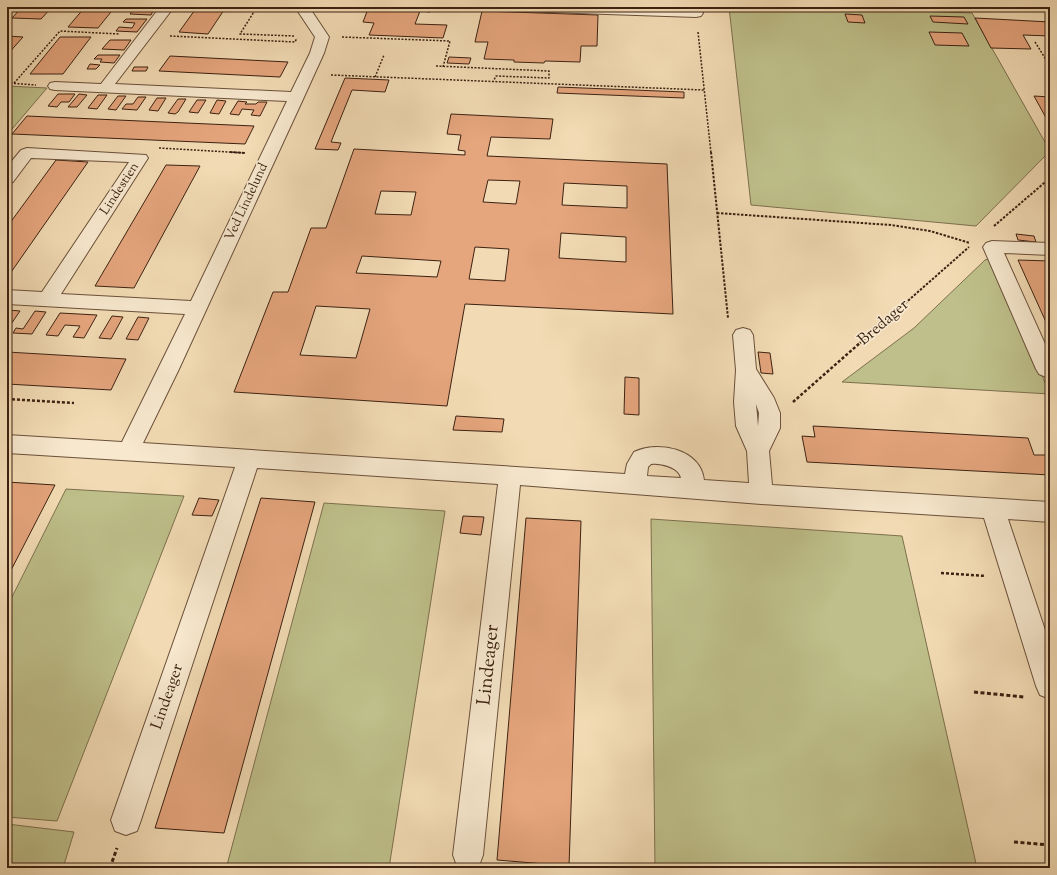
<svg xmlns="http://www.w3.org/2000/svg" width="1057" height="875" font-family="'Sorts Mill Goudy',serif">
  <rect width="100%" height="100%" fill="#f2dbb4"/>
  <filter id="stains"><feTurbulence type="fractalNoise" baseFrequency=".005" numOctaves="4"/><feColorMatrix values="0 0 0 0 .2 0 0 0 0 .09 0 0 0 0 .02 0 0 0 .5 -.17"/></filter>
  <radialGradient id="worn" r=".72"><stop offset=".6" stop-color="#630" stop-opacity="0"/><stop offset="1" stop-color="#630" stop-opacity=".3"/></radialGradient>
  <path fill="#bebf8a" stroke="#7d704e" d="M729 7H797L972 13 1050 151 976 226 751 205Z
    M7 86 47 88 7 135Z
    M991 258 1050 394 842 382 914 328 985 260Z
    M66 489 184 496 57 821 7 817V607Z
    M324 503 445 511 389 868H257L227 865Z
    M651 519 902 536 977 868H655Z
    M7 824 74 832 63 868H7Z"/>
  <path fill="#e5a57d" stroke="#3c2212" fill-rule="evenodd" d="M7 7H17L10 14H7Z
    M22 7H52L41 19 12 18Z
    M85 7H115L98 28 68 27Z
    M197 7H226L208 34 179 32Z
    M400 7H431L430 12 420 11 415 24 447 25 443 38 369 35 374 23 363 22 368 9 398 11Z
    M133 10 153 11 151 15 130 14Z
    M482 11 598 15 597 46H581L580 62 545 61 544 63 514 62V60L484 59 488 42H475Z
    M845 14 862 15 865 23 848 22Z
    M930 16 964 17 968 24 933 22Z
    M975 18 1050 22V36L1023 35 1031 49 991 48Z
    M126 19H147L137 32 116 31 119 27 132 28 135 23 123 22Z
    M929 32 962 33 969 46 935 45Z
    M7 36 23 37 7 55Z
    M60 37H91L63 74H30Z
    M110 40H131L124 50 102 49Z
    M98 55H120L114 63 100 62 102 59H94Z
    M170 56 288 62 280 77 159 71Z
    M449 57 471 58 469 64 447 63Z
    M90 64 100 65 96 69H87Z
    M134 67H148L146 71H132Z
    M345 78 389 80 385 92 352 90 331 142 341 143 338 150 315 149Z
    M558 87 684 92V98L557 93Z
    M58 94H75L69 102H61L57 107 48 106Z
    M79 94 87 95 77 107H68Z
    M98 95H107L97 109 88 108Z
    M118 96H126L116 110 108 109Z
    M1034 96 1050 97V125Z
    M138 97H146L137 110 122 109 126 104H133Z
    M157 98H166L158 111 149 110Z
    M178 99H186L178 112 175 114 168 113Z
    M197 100H206L198 113 189 112Z
    M217 100 226 101 219 114 210 113Z
    M238 101 247 102 245 104H256L258 102H267L260 116 251 115 254 110 242 109 239 115 230 114Z
    M451 114 553 119 550 139 491 137 487 156 667 164 673 314 465 304 447 406 234 392 273 292H288L311 228H326L354 149 465 155V151L458 150 461 135 447 134ZM488 180 520 181 516 204 483 202ZM564 183 627 186V208L562 205ZM381 191 416 192 411 215 375 214ZM561 233 626 237V262L559 258ZM475 247 509 249 505 281 469 279ZM362 256 441 261 437 277 356 273ZM316 306 370 309 356 358 300 355Z
    M27 116 254 126 245 144 12 134Z
    M56 160 88 162 7 278V227Z
    M166 165 200 166 134 288 95 286Z
    M1016 234 1034 236 1036 242 1018 240Z
    M1018 260 1050 261V331Z
    M9 310 20 311 7 330V313Z
    M35 311 46 312 32 334 13 333 16 328 23 329Z
    M60 313 97 315 84 338 73 337 80 326 65 325 58 336 46 335Z
    M112 316 123 317 111 339 99 338Z
    M138 317 149 318 138 340 126 339Z
    M7 352 126 359 111 390 7 384Z
    M758 352 770 353 773 374 761 373Z
    M625 377 639 378V415L624 414Z
    M456 416 504 419 502 432 453 430Z
    M813 426 1028 438 1034 455H1050V475L807 462 802 436 815 437Z
    M7 482 55 485 7 578Z
    M199 498 219 500 212 516 192 515Z
    M261 498 315 502 224 833 155 828Z
    M463 516 484 517 481 535 460 533Z
    M526 518 581 521 569 866 497 860Z"/>
  <g fill="none" stroke-linecap="round" stroke-linejoin="round">
    <defs>
      <path id="minor" d="M160 7H174L115 84 291 92 310 53 315 37 295 7H309L329 37 324 53 304 97 179 369 143 443 625 474 627 464 634 452C658 440 701 449 704 480L749 483 747 451 736 426 734 402 736 370 733 335 736 330 743 328 750 330 753 335 756 369 774 398 780 413V428L769 451 772 485 1050 502V522L1008 519 1050 645V699L1040 695 1036 686 984 518 761 504 520 485 483 855 479 866C472 869 464 869 457 866L453 855 498 484 257 468 141 820 137 831 126 835 115 831 111 820 235 467 7 453V435L122 442 185 314 7 304V290L42 292 129 162 31 158 13 182 7 183V167L21 150 27 148 146 155 148 158 61 294 191 301 287 101 55 90 50 89 48 86 50 83 55 82 101 84ZM756 404 759 413 758 427V426ZM651 464C660 463 679 467 681 478L647 476 648 467Z
        M510 7H634L696 9 701 10 703 13 701 16 696 17 517 11 512 10Z
        M992 241 1050 243V255L1004 253 1050 355V375L1046 377 1039 374 1036 369 983 247 986 243Z"/>
    </defs>
    <use href="#minor" stroke="#6a503a" stroke-width="2"/>
    <path stroke="#3c2212" stroke-width="1.5" stroke-dasharray="2 1.5" stroke-linecap="butt" d="M257 7 240 34 295 36
      M977 7 1050 10
      M698 32 711 153
      M170 36 295 42 297 38
      M342 37 450 41 443 67
      M1035 42 1050 66
      M436 66 549 71V78L496 76 493 82
      M331 75 704 90
      M375 77 384 55
      M7 83 36 85
      M14 83 60 31 119 34
      M159 148 246 153"/>
    <path stroke="#3c2212" stroke-width="2" stroke-dasharray="2.5 1.5" stroke-linecap="butt" d="M230 152 246 153
      M711 152 728 318
      M717 213 891 225 930 231 970 243
      M994 226 1050 178
      M860 343 969 247"/>
    <path stroke="#3c2212" stroke-width="2.5" stroke-dasharray="3 2" stroke-linecap="butt" d="M7 399 74 403
      M793 402 861 342
      M941 573 986 576"/>
    <path stroke="#3c2212" stroke-width="3" stroke-dasharray="4 2.5" stroke-linecap="butt" d="M974 692 1024 697
      M1014 842 1050 845
      M110 868 117 848"/>
    <use href="#minor" fill="#f7e8ce" fill-rule="evenodd"/>
  </g>
  <g text-anchor="middle" dominant-baseline="central" stroke-width="3.5" stroke-linejoin="round" paint-order="stroke">
    <g font-size="13" fill="#3c2212" stroke="#f7e8ce">
      <text transform="translate(120 189) rotate(-57)">Lindestien</text>
      <text transform="translate(247 202) rotate(-65)">Ved Lindelund</text>
    </g>
    <g font-size="16" fill="#3c2212" stroke="#f7e8ce">
      <text transform="translate(884 323) rotate(-41)">Bredager</text>
      <text transform="translate(168 697) rotate(-71)">Lindeager</text>
    </g>
    <g font-size="19" fill="#3c2212" stroke="#f7e8ce">
      <text transform="translate(489 665) rotate(-84)">Lindeager</text>
    </g>
  </g>
  <rect width="1057" height="875" fill="none" stroke="#f2dbb4" stroke-width="24"/>
  <rect x="8" y="8" width="1041" height="859" fill="none" stroke="#3c2212" stroke-width="2"/>
  <rect x="12" y="12" width="1033" height="851" fill="none" stroke="#3c2212"/>
  <rect width="100%" height="100%" filter="url(#stains)"/>
  <rect width="100%" height="100%" fill="url(#worn)"/>
</svg>
